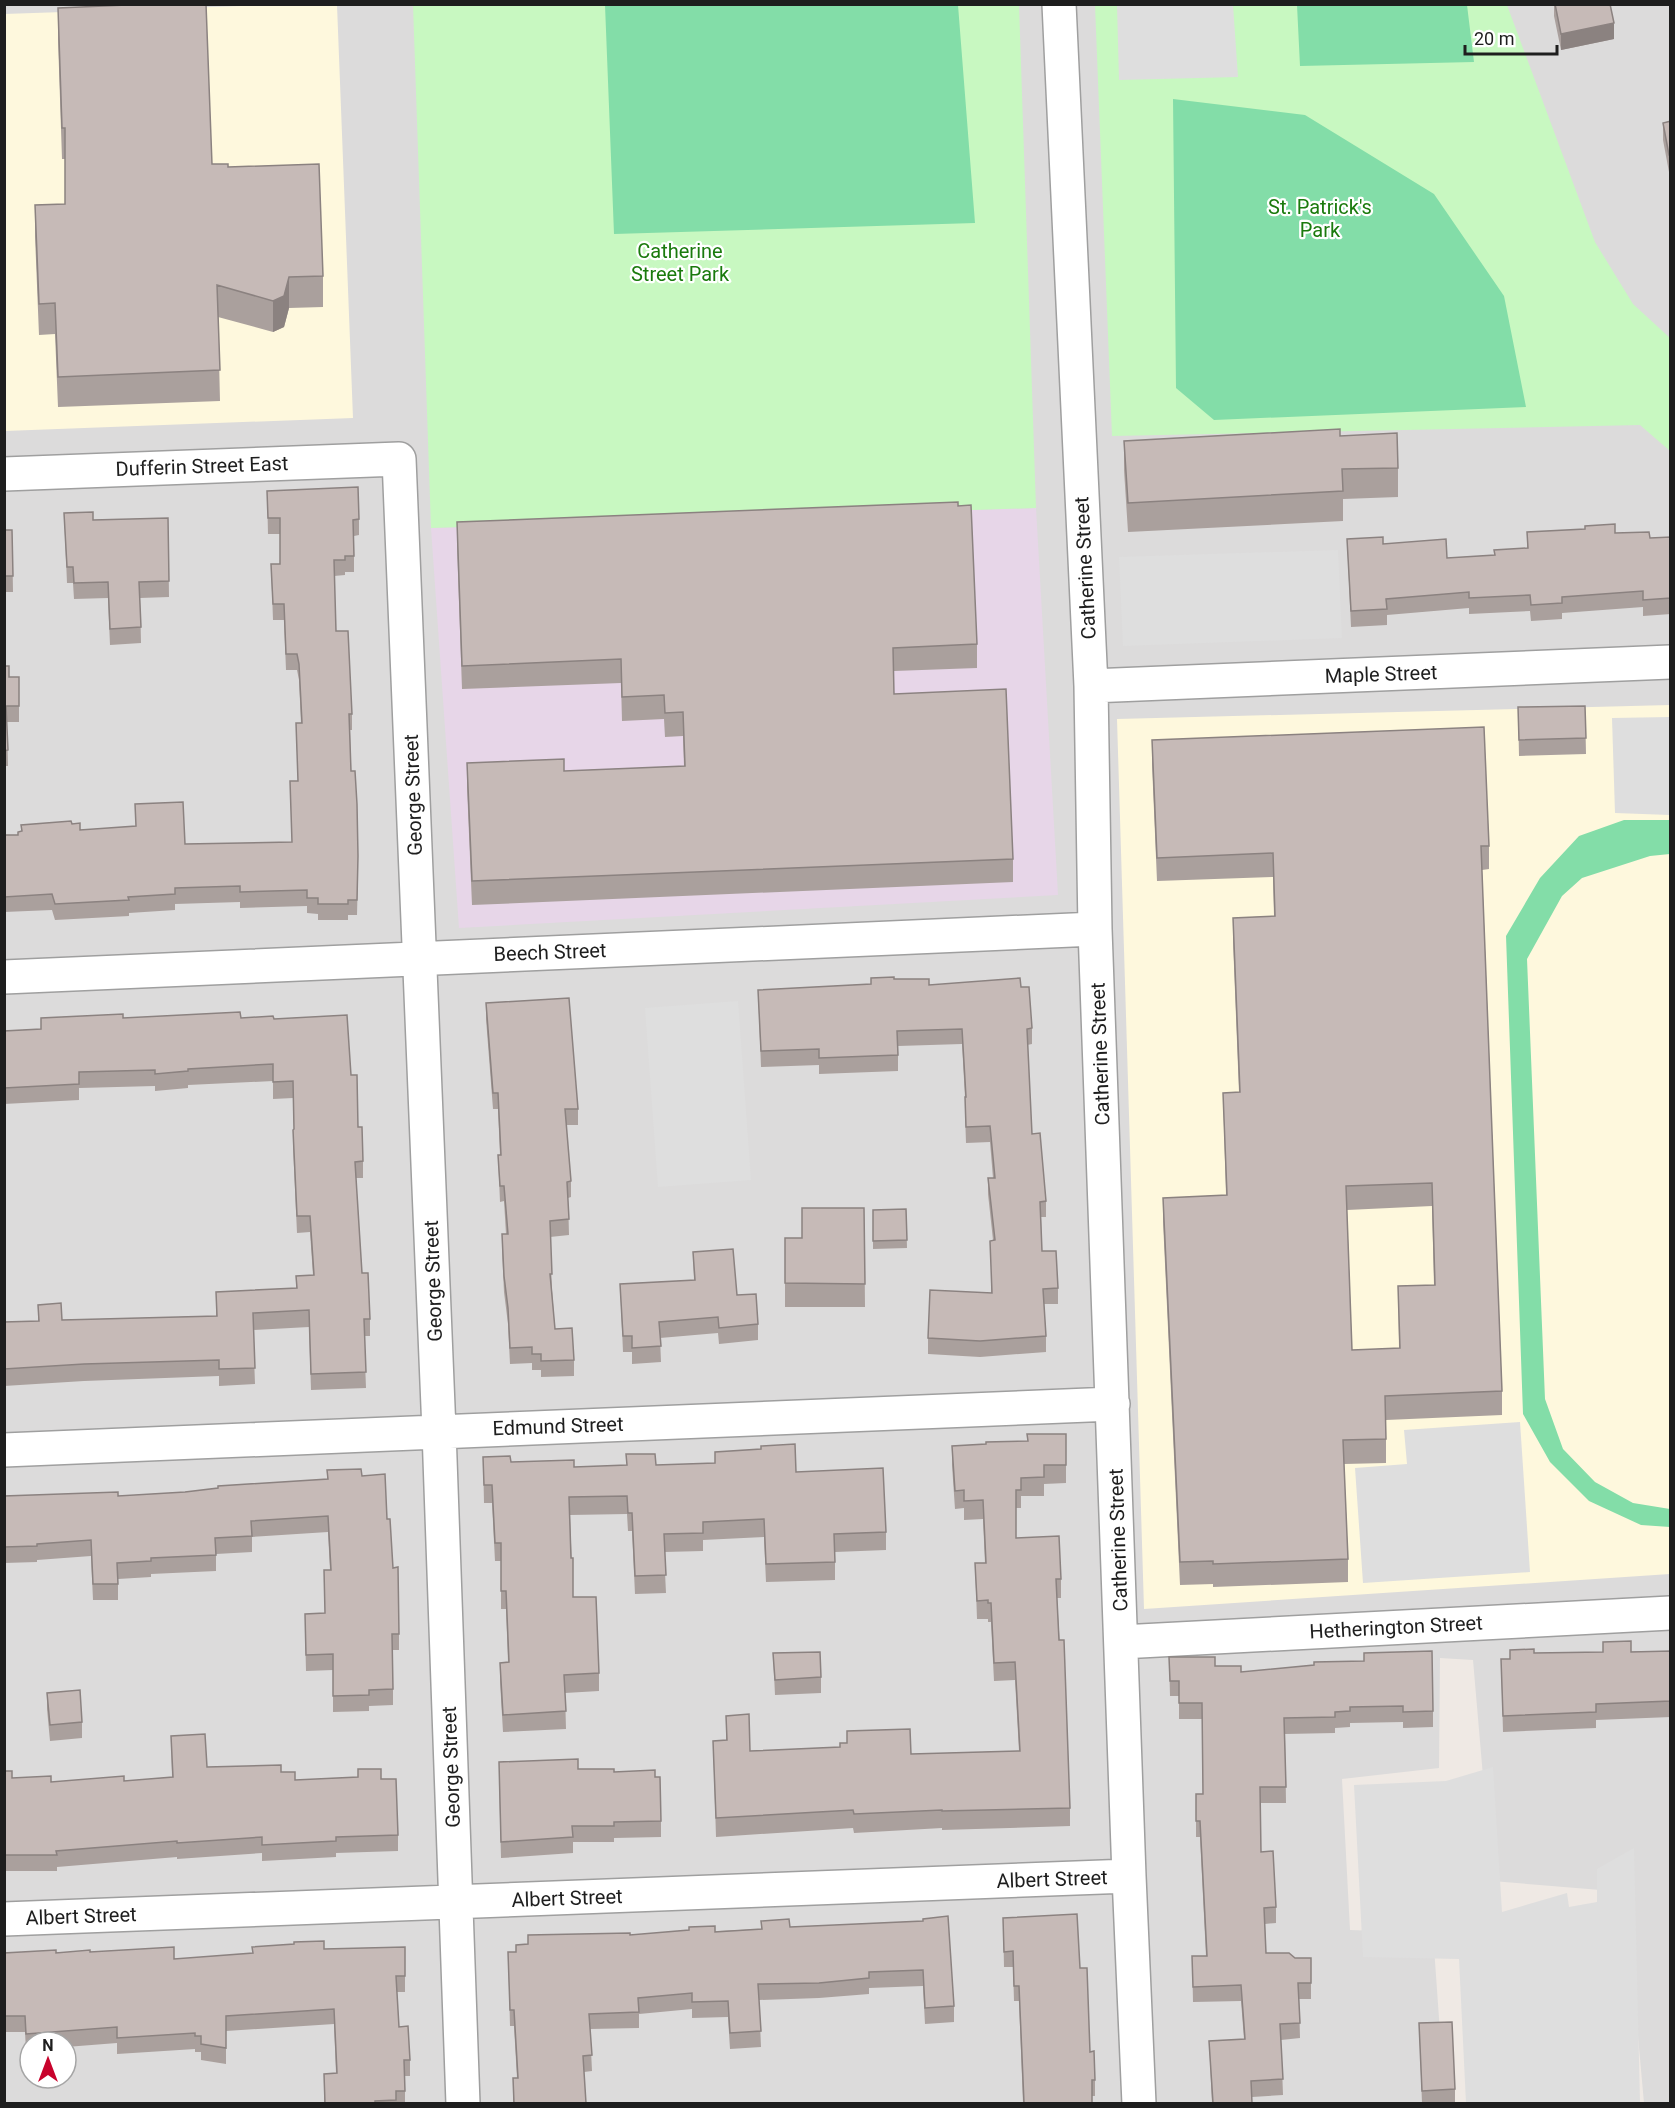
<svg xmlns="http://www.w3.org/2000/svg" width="1675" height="2108" font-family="Roboto,sans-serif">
  <rect width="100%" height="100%" fill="#efe9e4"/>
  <path fill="#dcdbdb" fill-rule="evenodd" d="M5 5H1670V2103H1644L1625 1892 1492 1881 1473 1660 1440 1658 1439 1768 1342 1779 1350 1930 1433 1933 1445 2103 5 2104ZM30 2042H66V2078H30Z"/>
  <path fill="#e7d6e8" d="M1036 508 1058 895 459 928 431 528Z"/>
  <path fill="#fef8dd" d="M271 5H337L353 418 5 431 4 14Z
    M1670 705V1574L1144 1609 1117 719Z"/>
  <path fill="#c8f8c1" d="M413 5H1019L1036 508 431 528Z
    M1095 5H1507L1595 242 1633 304 1670 338V451L1640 425 1112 436Z"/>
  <path fill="#83dda8" d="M605 5H958L975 223 614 234Z
    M1297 5H1467L1474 62 1300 66Z
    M1173 99 1305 115 1434 194 1504 296 1526 407 1214 420 1176 388Z
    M1624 820H1670V854L1650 856 1582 878 1562 896 1527 959 1545 1399 1563 1449 1595 1482 1633 1503 1670 1509V1527L1641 1525 1589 1501 1550 1462 1523 1414 1506 936 1540 878 1579 836Z"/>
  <path fill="#dedede" d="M1117 5H1233L1238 77 1119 80Z
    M1338 550 1342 638 1123 646 1119 557Z
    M1670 717V815L1615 813 1612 718Z
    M738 1001 751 1180 658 1187 645 1008Z
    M1520 1422 1530 1572 1363 1583 1355 1468 1407 1464 1404 1430Z
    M1493 1767 1502 1912 1567 1893 1569 1907 1597 1902V1869L1634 1848 1640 2103H1466L1459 1959 1363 1957 1354 1785 1446 1781Z"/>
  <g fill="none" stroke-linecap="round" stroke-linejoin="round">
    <defs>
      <path id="minor" d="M1059 4 1091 686 1095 929 1129 1876 1139 2104
        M4 474 399 459 439 1431 463 2104
        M1091 686 1670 662
        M4 977 1095 929
        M4 1450 1113 1404
        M1121 1642 1670 1613
        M4 1919 1129 1876"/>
    </defs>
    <use href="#minor" stroke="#9f9f9f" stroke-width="36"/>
    <use href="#minor" stroke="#fff" stroke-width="33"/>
  </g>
  <path fill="#aaa09d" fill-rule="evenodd" d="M1554 4H1610L1614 39 1561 50 1554 16Z
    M58 8 212 164 228 167 323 276V307L289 308 284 327 273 332 218 317 220 401 58 407 55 334 39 335 35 236V205L65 204V159H62L58 39Z
    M1671 121V172H1669L1663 140V123Z
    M1340 436 1398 468V497L1343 499V521L1128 532 1124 470V441Z
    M267 491 359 519V535L354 536V572H345V575L334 576 336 631 352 714V730H350L351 771 358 872 357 915H348V920H318V914L307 913V906L240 908V902L175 904V910L129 913V916L55 920 52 910 4 912V835H18L72 824 80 830 136 826 135 804 185 844 292 842 290 781H298L296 723H301L299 680 297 670H286L284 620H273L271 564H280V534H268Z
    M958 506 977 644V668L894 671V694L1013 859V882L472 905 467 787V763L564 771 684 766 683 736 665 737 664 719 622 721 621 683 462 689 457 546V522Z
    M64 513 93 520 168 518 169 597 140 598 141 643 110 645 108 598 74 599 73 583H67Z
    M4 530H12L13 592H4Z
    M1527 532 1615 533 1650 538 1671 537V614L1643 616V607L1562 613V619L1531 621 1530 611 1469 614V608L1387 615V625L1351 627 1347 539 1383 544 1447 558 1494 555 1527 549Z
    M4 666 9 677H19V722H7L8 766H4Z
    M1585 706 1586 754 1519 756 1518 707Z
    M1152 740 1489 846V869L1482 870 1502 1391V1415L1386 1420V1463L1344 1464 1348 1559V1582L1213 1587V1584L1180 1585 1163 1221V1198L1226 1195 1223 1093 1239 1092 1233 941V918L1274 916 1273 877 1157 881 1152 764ZM1432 1206 1434 1285 1398 1286 1399 1348 1352 1350 1347 1210Z
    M894 979 929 985 1021 987 1032 1028V1044L1027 1045 1032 1134 1046 1201V1217H1041L1042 1251 1058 1288V1304H1044L1046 1336V1352L980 1357 928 1354V1338L991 1293 993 1240 988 1194V1178H993L990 1142 966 1143 965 1113V1097L962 1044 898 1046V1071L819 1074V1065L761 1067 758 990 871 984Z
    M486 1003 578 1109V1125H566L571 1181V1197L568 1198 569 1235 550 1237 552 1290 555 1329 574 1360V1376L541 1377V1370H532V1363L510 1364 508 1324 504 1292 502 1250V1234H506L504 1201 500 1202 498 1155H500L498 1109H493L486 1019Z
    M41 1018H241L274 1019 351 1075 363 1161V1178H356L362 1273 370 1319V1336H364L366 1388 311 1390 309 1327 253 1330 255 1384 219 1386V1376L84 1381 4 1386V1322L38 1321V1305L62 1320 216 1316V1292L296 1288V1276L313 1275 310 1232 297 1233 293 1146V1130L294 1129 293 1098 273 1099V1081L188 1085V1088L155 1091V1086L79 1088V1100L4 1104V1031L41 1029Z
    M864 1208 865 1307H785V1238H802Z
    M906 1209 907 1248 873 1249V1210Z
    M693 1252 737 1295 758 1324V1340L719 1344 718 1333 660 1338 661 1362 632 1364V1352H623L620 1284 694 1280Z
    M1066 1434V1483L1044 1484V1496H1021V1508H1016V1538L1061 1579V1598H1057L1070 1808V1826L942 1830V1828L854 1833 853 1828 716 1837 713 1741 726 1740V1716L750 1751 840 1747 847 1743V1731L911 1754 1019 1751 1015 1680 994 1681 991 1622H988V1619H977L975 1563H985L983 1519 964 1520V1508L955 1509 952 1465V1446L1028 1441Z
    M715 1452 796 1472 886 1532V1550L835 1552V1580L766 1582 764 1537 703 1540V1551L664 1552 666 1593 635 1594 632 1531H628L627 1514 570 1515 573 1597 599 1673V1691L565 1693 566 1729 503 1732 500 1681V1663L508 1662 506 1609H501V1561H495L492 1503H484L483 1457 511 1462 574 1467 656 1465 715 1463Z
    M327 1470 362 1476 387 1519 399 1634V1650H393V1705L369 1706V1711L333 1712V1670L306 1671 305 1630 325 1613 324 1570H330L328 1532 252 1537V1552L216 1554V1571L151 1574V1577L118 1579V1600H93L91 1556 37 1560V1562L4 1563V1496H118L185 1492 327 1479Z
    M1671 1651V1717L1596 1720V1728L1503 1732 1501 1659H1510L1534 1653Z
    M773 1653 821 1677V1693L775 1695Z
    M1169 1657 1241 1672 1433 1711V1727L1403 1728V1722L1350 1723V1727L1335 1728V1733L1285 1734 1286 1803H1260L1261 1852 1276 1907V1923L1265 1924 1266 1953 1295 1958H1311V1999H1299L1300 2038 1281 2040 1283 2095 1252 2097V2103H1212L1209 2041 1244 2039 1241 2001 1193 2002 1192 1956H1206L1200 1837H1196V1794H1203L1202 1719H1179V1696H1170Z
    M47 1693 82 1722V1738L50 1741 47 1709Z
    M171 1736 207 1767 281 1772 295 1780 381 1779 398 1835V1851L336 1853V1857L262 1861V1853L177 1859V1857L57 1867V1871H4V1771L12 1778 51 1782 124 1781 172 1777Z
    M578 1769 614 1772 655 1777 661 1821V1837L614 1838V1842H573V1853L501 1858 499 1778Z
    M1003 1918 1080 1968 1090 2052 1095 2080V2096H1092V2103H1023L1019 2001H1014L1013 1967H1004Z
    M761 1921 790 1927 923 1921 954 2006V2022L925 2024 923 1986 869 1988V1994L819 1998 759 2000 761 2047 730 2049 728 2017 692 2018V2009L639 2014V2028L590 2029 592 2071 584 2072 586 2103H513V2078H517L514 2026H510L508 1952H516L528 1944 630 1935 761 1929Z
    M405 1947V1992H397L399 2027 410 2060V2076H405V2103H324V2074L336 2073 334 2024 226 2031V2064L201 2060V2052H195V2049L117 2054V2043L66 2047V2042H30V2050H26L25 2032H4V1953L90 1952 174 1959 324 1949Z
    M1419 2023 1455 2089V2103H1422Z"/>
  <path fill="#8b8280" d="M1614 23V39L1561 50V34Z
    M289 277V308L284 327 273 332V301Z"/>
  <path fill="#c6bab7" stroke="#8b8280" stroke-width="1.5" fill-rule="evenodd" d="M150 4H206L212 164H228V167L319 164 323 276 289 277 284 296 273 301 217 285 220 370 58 377 55 303 39 304 35 205 65 204V128H62L58 8Z
    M1555 4H1610L1614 23 1561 34Z
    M1671 121V155H1669L1663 123Z
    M1340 429V436L1397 433 1398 468 1342 469 1343 491 1128 503 1124 441Z
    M358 487 359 519 353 520 354 556H345V560H334L336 631H348L352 714H349L351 771H355L357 804 358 856 357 900H348V904H318V898H307V890L240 892V886L175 888V894L128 897 129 900 55 904 52 894 4 897V835H18V832L22 831 21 825 71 821 72 824 80 823V830L136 826 135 804 183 802 185 844 292 842 290 781H298L296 723H302L299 664 297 654H286L284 604H273L271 564H280V518H268L267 491Z
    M958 502V506L971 505 977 644 893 648 894 694 1006 689 1013 859 472 881 467 763 564 759V771L685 766 683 712 665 713 664 695 622 697 621 659 462 666 457 522Z
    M93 512V520L168 518 169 581 139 582 141 627 110 629 108 582 74 583 73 567H67L64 513Z
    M1615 524V533L1649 532 1650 538 1671 537V598L1643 600V591L1562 597V603L1531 605 1530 595 1469 598V592L1386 599 1387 609 1351 611 1347 539 1383 537V544L1446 539 1447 558 1495 555 1494 550 1528 548 1527 532 1585 529V526Z
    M4 530H12L13 576H4Z
    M4 666H9V677H19V706H6L8 750 4 751Z
    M1585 706 1586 738 1519 740 1518 707Z
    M1484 727 1489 846H1481L1502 1391 1385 1396 1386 1439 1343 1440 1348 1559 1213 1564V1561L1180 1562 1163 1198 1227 1195 1223 1093 1240 1092 1233 918 1275 916 1273 853 1157 858 1152 740ZM1432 1183 1435 1285 1398 1286 1400 1348 1352 1350 1346 1186Z
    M894 977V979H929V985L1020 978 1021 987H1029L1032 1028 1027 1029 1032 1134 1040 1133 1046 1201 1040 1202 1042 1251H1056L1058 1288 1043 1289 1046 1336 980 1341 928 1338 930 1290 992 1293 990 1241 995 1240 988 1178H995L990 1126 966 1127 965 1097H966L962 1029 897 1031 898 1055 819 1058V1049L761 1051 758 990 871 984V978Z
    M569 998 578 1109H565L571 1181 567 1182 569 1219 550 1221 552 1274H550L555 1329 572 1328 574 1360 541 1361V1354H532V1347L510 1348 508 1308 504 1276 502 1234H508L504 1186H500L498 1155H501L498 1093H493L486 1003Z
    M240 1012 241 1018 273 1016 274 1019 347 1015 351 1075H357L358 1127H362L363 1161 355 1162 362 1273H368L370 1319H364L366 1372 311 1374 309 1310 253 1313 255 1368 219 1369V1360L84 1364 4 1369V1322L39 1321 38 1305 61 1303 62 1320 217 1316 216 1292 297 1288 296 1276 314 1275 310 1216H297L293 1130 294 1129 293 1081 273 1082V1064L188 1069V1071L155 1074V1070L79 1072V1084L4 1088V1031L41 1029V1018L123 1014V1018Z
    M802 1208H864L865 1284 785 1283V1238H802Z
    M906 1209 907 1240 873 1241V1210Z
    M733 1249 737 1295 756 1294 758 1324 719 1328 718 1317 659 1322 661 1346 632 1348V1336H623L620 1284 695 1280 693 1252Z
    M1027 1434H1066V1465H1044V1477L1021 1478V1490H1016V1538L1059 1536 1061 1579H1056L1059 1640H1064L1070 1808 942 1811V1810L854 1814 853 1810 716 1818 713 1741 727 1740 726 1716 749 1714 750 1751 840 1747V1743H847V1731L910 1729 911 1754 1020 1751 1015 1662 994 1663 991 1603H988V1600L977 1601 975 1563H986L983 1500 964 1501V1490L955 1491 952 1446 986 1444V1442L1028 1441Z
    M795 1444 796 1472 883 1468 886 1532 834 1534 835 1562 766 1564 764 1519 703 1522V1533L664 1534 666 1575 635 1576 632 1513H628L627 1496 569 1497 571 1558H573V1597H596L599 1673 564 1675 566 1711 503 1715 500 1663 509 1662 506 1591H501V1543H495L492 1485H484L483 1457 510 1456 511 1462 574 1460V1467L627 1465 626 1454H655L656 1465 715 1463V1452L761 1449V1446Z
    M361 1469 362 1476 385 1474 387 1519H390L393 1568 398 1567 399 1634H392L393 1689 369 1690V1695L333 1696V1654L306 1655 305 1614 325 1613 324 1570H331L328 1516 251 1521 252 1536 215 1538 216 1555 151 1558V1561L117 1563 118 1584H93L91 1540 37 1544V1546L4 1547V1496L118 1492V1496L185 1492 218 1488V1486L328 1479 327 1470Z
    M1631 1641V1652L1671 1651V1701L1596 1704V1712L1503 1716 1501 1659H1510V1650L1534 1649V1653L1603 1652V1642Z
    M1432 1651 1433 1711 1403 1712V1706L1350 1707V1711L1335 1712V1717L1284 1718 1286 1787H1260L1261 1852 1273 1851 1276 1907 1264 1908 1266 1953H1289L1295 1958H1311V1983H1298L1300 2023 1280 2024 1283 2079 1251 2081 1252 2103H1213L1209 2041 1245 2039 1241 1985 1193 1987 1192 1956H1207L1200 1821H1196V1794H1203L1202 1703H1179V1681H1170L1169 1657H1215V1666H1241V1672L1314 1665V1662L1364 1661V1653Z
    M820 1652 821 1677 775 1680 773 1653Z
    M80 1690 82 1722 50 1725 47 1693Z
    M205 1734 207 1767 281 1765V1772H295V1780L358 1777V1769H381V1779H396L398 1835 336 1837V1841L262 1845V1837L177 1843V1841L56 1851 57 1855H4V1771H12V1778L51 1776V1782L124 1776V1781L173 1777 171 1736Z
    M578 1759V1769H614V1772L655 1770V1777H660L661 1821 614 1822V1826H572L573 1837 501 1842 499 1762Z
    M1077 1914 1080 1968H1087L1090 2052 1094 2051 1095 2080H1092V2103H1024L1019 1986H1014L1013 1951 1004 1952 1003 1918Z
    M948 1916 954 2006 925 2008 923 1970 869 1972V1978L819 1983 758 1984 761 2031 730 2033 728 2001 692 2002V1993L638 1998 639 2012 589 2014 592 2055 583 2056 586 2103H514L513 2078H518L514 2010H510L508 1952H516V1945L528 1944V1935L630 1933V1935L689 1930V1927L715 1926V1932L762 1929 761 1921 789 1919 790 1927 923 1921V1919Z
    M324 1941V1949L405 1947V1976H396L399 2027 408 2026 410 2060H404L405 2091H396V2100L375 2101V2103H325L324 2074 337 2073 334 2009 226 2016V2048L201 2044V2036H195V2033L117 2038V2027L26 2034 25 2016H4V1953L56 1950V1953L90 1950V1952L174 1947V1959L253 1953 252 1947 294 1944V1942Z
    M1452 2022 1455 2089 1422 2091 1419 2023Z"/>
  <g text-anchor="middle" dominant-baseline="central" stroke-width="4.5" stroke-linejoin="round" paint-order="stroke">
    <g font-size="20" fill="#1a7a0d" stroke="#fff">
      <text x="1320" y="207">St. Patrick's<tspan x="1320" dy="23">Park</tspan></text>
      <text x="680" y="251">Catherine<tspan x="680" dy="23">Street Park</tspan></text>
    </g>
    <g font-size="20" fill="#1e1e1e" stroke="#fff">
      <text transform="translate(202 466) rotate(-2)">Dufferin Street East</text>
      <text transform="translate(1085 568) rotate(-93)">Catherine Street</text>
      <text transform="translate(1381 674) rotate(-2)">Maple Street</text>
      <text transform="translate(413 795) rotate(-92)">George Street</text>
      <text transform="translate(550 952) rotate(-2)">Beech Street</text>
      <text transform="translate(1100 1054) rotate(-92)">Catherine Street</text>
      <text transform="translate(433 1281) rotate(-92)">George Street</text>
      <text transform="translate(558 1426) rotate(-2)">Edmund Street</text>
      <text transform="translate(1118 1540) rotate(-92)">Catherine Street</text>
      <text transform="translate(1396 1627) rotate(-3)">Hetherington Street</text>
      <text transform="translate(451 1767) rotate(-92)">George Street</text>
      <text transform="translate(1052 1879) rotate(-2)">Albert Street</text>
      <text transform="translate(567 1898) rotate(-2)">Albert Street</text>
      <text transform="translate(81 1916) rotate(-2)">Albert Street</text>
    </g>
  </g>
  <rect width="1675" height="2108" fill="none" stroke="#1e1e1e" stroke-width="12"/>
  <g transform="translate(48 2060)"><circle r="28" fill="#ffffff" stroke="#a5a5a5" stroke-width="1.5"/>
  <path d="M0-4.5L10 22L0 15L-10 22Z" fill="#c8032c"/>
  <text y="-9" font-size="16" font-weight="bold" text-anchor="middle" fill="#1e1e1e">N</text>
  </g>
  <path d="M1465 45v9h92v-9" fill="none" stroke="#1e1e1e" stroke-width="3"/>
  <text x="1474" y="45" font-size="18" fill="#1e1e1e" stroke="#ffffff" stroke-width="4.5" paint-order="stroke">20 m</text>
</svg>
